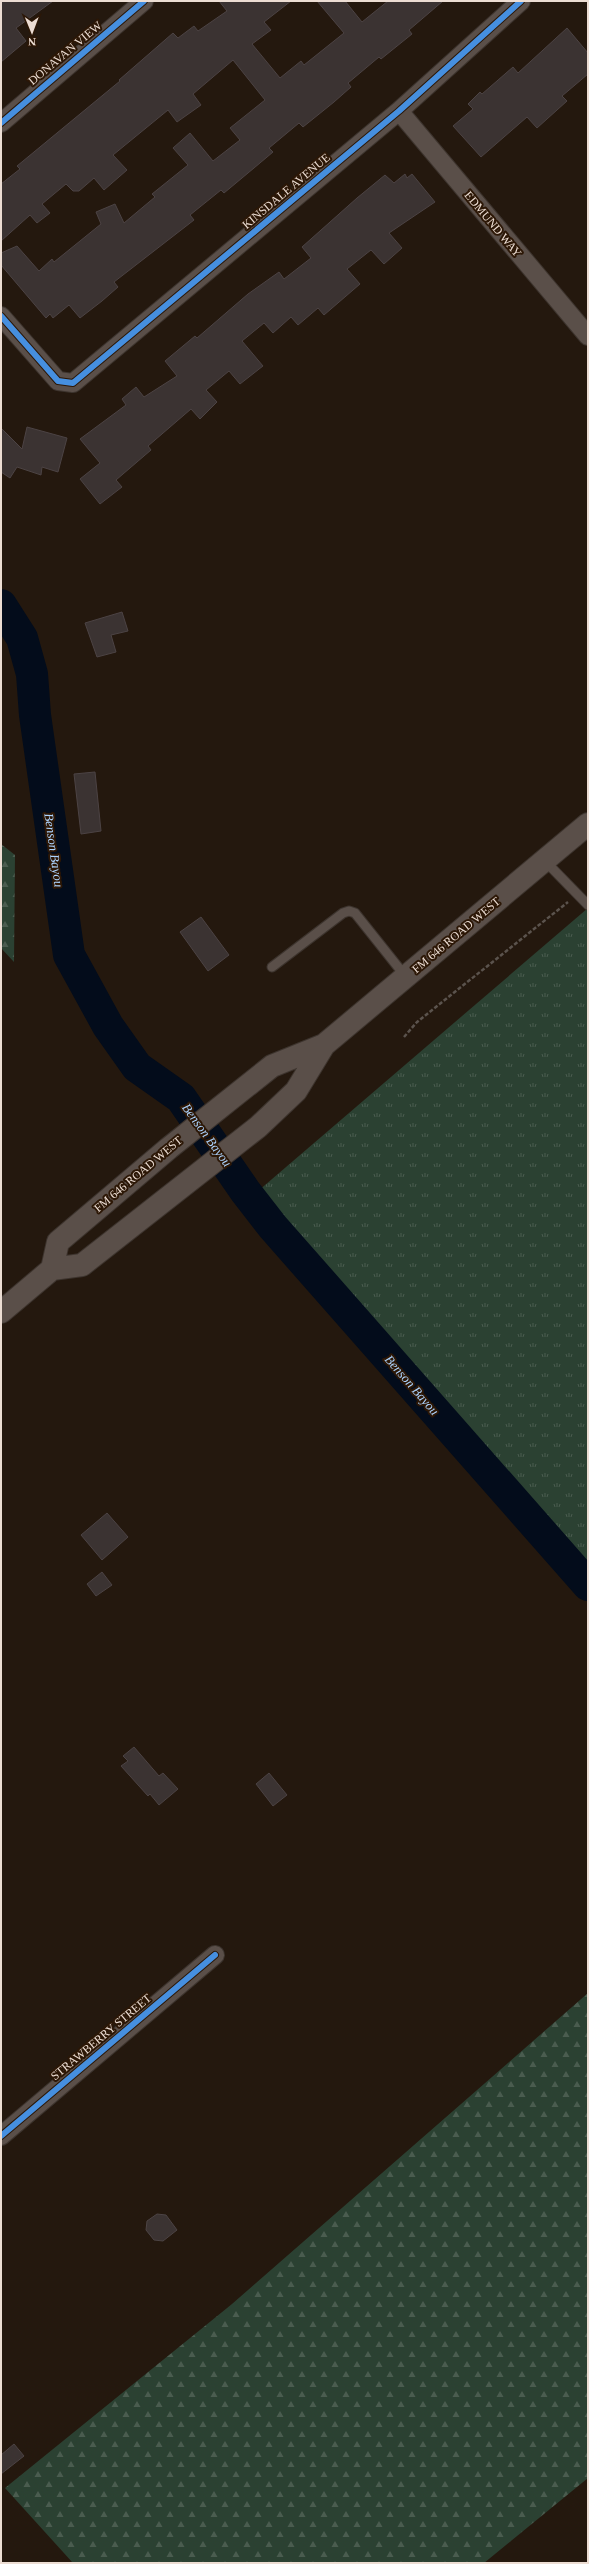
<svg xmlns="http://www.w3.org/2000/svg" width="589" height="2564" font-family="Georgia,serif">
  <defs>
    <pattern id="grass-tufts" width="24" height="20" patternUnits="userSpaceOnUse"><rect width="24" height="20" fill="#2b4132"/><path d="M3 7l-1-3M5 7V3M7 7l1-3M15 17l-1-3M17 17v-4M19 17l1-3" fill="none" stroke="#4a5c4f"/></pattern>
    <pattern id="forest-firs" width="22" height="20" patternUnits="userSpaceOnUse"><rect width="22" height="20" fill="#2b4132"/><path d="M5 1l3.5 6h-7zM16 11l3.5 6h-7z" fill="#4a5c4f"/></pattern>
  </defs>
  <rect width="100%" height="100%" fill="#24180e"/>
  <path fill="url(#grass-tufts)" d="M588 908V1580L251 1197Z"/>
  <path fill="url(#forest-firs)" d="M1 844 15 855 14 962 1 948Z
    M588 1993V2478L484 2563H73L5 2488 232 2304Z"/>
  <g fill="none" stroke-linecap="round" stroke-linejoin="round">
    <path stroke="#030c1b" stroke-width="32" d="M1 605 22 638 32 674 35 715 69 955 108 1026 137 1067 181 1098 245 1191 273 1227 588 1585"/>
  </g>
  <path fill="#3b3332" stroke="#4c4344" d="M1 1H53L16 28 26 41 1 62Z
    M219 1H291L264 22 271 30 252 44 280 78 301 61 304 65 344 33 317 1H345L362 22 388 1H443L409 30 412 34 381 59 379 57 348 83 351 87 334 102 303 127 299 123 269 148 273 152 254 168 224 193 221 190 190 215 194 220 114 282 118 287 102 301 80 318 69 305 53 318 50 314 46 318 1 265V253L17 246 39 271 52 259 54 262 59 258 101 224 96 212 115 204 124 223 155 197 152 194 188 165 173 148 190 133 213 161 240 140 230 128 265 100 233 60 193 94 201 105 177 122 168 110 113 155 127 170 104 190 94 178 79 191H73L66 184 42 204 50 213 37 223 30 215 1 241V184L20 169 17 166 120 81 119 80 173 33 178 38 194 26 198 31 227 11Z
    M567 28 588 53V74L562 96 567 101 537 128 527 117 481 157 453 126 473 109 468 104 480 92 482 94 513 67 518 73Z
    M405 174 407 178 412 174 435 202 389 233 402 248 384 264 371 250 347 269 360 284 324 315 318 308 298 325 291 317 273 333 264 323 242 341 263 366 240 384 229 371 206 390 217 402 200 419 191 409 148 446 151 450 116 480 122 487 100 504 80 479 100 463 80 439 126 405 122 399 136 387 144 397 177 376 165 361 195 336 197 338 248 294 279 272 284 279 311 258 302 247 357 198 385 175 394 183Z
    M27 427 67 438 58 472 42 467 41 475 17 467 10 478 1 472V428L22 449Z
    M122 612 128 631 111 635 116 652 97 657 85 623Z
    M95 772 101 831 81 834 74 774Z
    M201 917 229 955 208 971 180 932Z
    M107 1513 128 1537 102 1560 81 1535Z
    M102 1572 112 1585 96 1596 87 1584Z
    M134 1747 159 1776 163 1773 178 1789 159 1805 150 1794 148 1796 121 1766 128 1761 123 1756Z
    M269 1773 287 1795 273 1806 256 1784Z
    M157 2214 166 2215 177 2230 163 2241 154 2240 146 2230 147 2221Z
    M14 2444 24 2456 1 2474V2455Z"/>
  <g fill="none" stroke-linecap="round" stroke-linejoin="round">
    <defs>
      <path id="lane" d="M545 861 588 905
        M272 967 343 913 349 911 355 913 406 977"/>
      <path id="street" d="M399 111 588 336
        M1 123 144 1
        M1 316 58 381 73 383 399 111 521 1
        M1 2136 215 1955"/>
      <path id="secondary" d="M52 1269 58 1242 169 1148 272 1066 324 1045 588 824
        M1 1312 52 1269 82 1265 258 1127 296 1091 324 1045"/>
    </defs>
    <use href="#lane" stroke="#3d342e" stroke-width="11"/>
    <use href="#street" stroke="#3d342e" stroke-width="20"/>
    <use href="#secondary" stroke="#3d342e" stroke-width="24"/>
    <path stroke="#5b534d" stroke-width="2.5" stroke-dasharray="4 2" stroke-linecap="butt" d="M404 1037 417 1022 568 902"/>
    <use href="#lane" stroke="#5a4f49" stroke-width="9"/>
    <use href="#street" stroke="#5a4f49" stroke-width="18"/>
    <use href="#secondary" stroke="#5a4f49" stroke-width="22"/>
    <defs>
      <path id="cycleway" d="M1 123 144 1
        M1 316 58 381 73 383 399 111 521 1
        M1 2136 215 1955"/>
    </defs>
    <use href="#cycleway" stroke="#2c1706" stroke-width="8"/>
    <use href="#cycleway" stroke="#468fdf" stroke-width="6"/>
  </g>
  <g text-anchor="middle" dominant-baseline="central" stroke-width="4" stroke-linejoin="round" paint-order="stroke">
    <g font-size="12" fill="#ecddd3" stroke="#2c1706">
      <text transform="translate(65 53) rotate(-40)">DONAVAN VIEW</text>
      <text transform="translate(286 191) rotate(-40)">KINSDALE AVENUE</text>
      <text transform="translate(493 224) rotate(50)">EDMUND WAY</text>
      <text transform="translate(456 935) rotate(-40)">FM 646 ROAD WEST</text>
      <text transform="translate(138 1174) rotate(-40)">FM 646 ROAD WEST</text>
      <text transform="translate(101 2037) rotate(-40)">STRAWBERRY STREET</text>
    </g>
    <g font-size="13" font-style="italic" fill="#add4ff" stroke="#2c1706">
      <text transform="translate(54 850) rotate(82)">Benson Bayou</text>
      <text transform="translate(207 1135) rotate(54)">Benson Bayou</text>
      <text transform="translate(412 1385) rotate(49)">Benson Bayou</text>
    </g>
  </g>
  <rect width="589" height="2564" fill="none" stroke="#ecddd3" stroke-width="4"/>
  <g transform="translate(32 32) rotate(179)" stroke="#2c1706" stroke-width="3" paint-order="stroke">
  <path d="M0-3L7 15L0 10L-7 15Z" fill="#ecddd3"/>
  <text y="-6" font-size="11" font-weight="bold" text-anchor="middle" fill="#ecddd3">N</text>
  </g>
</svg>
